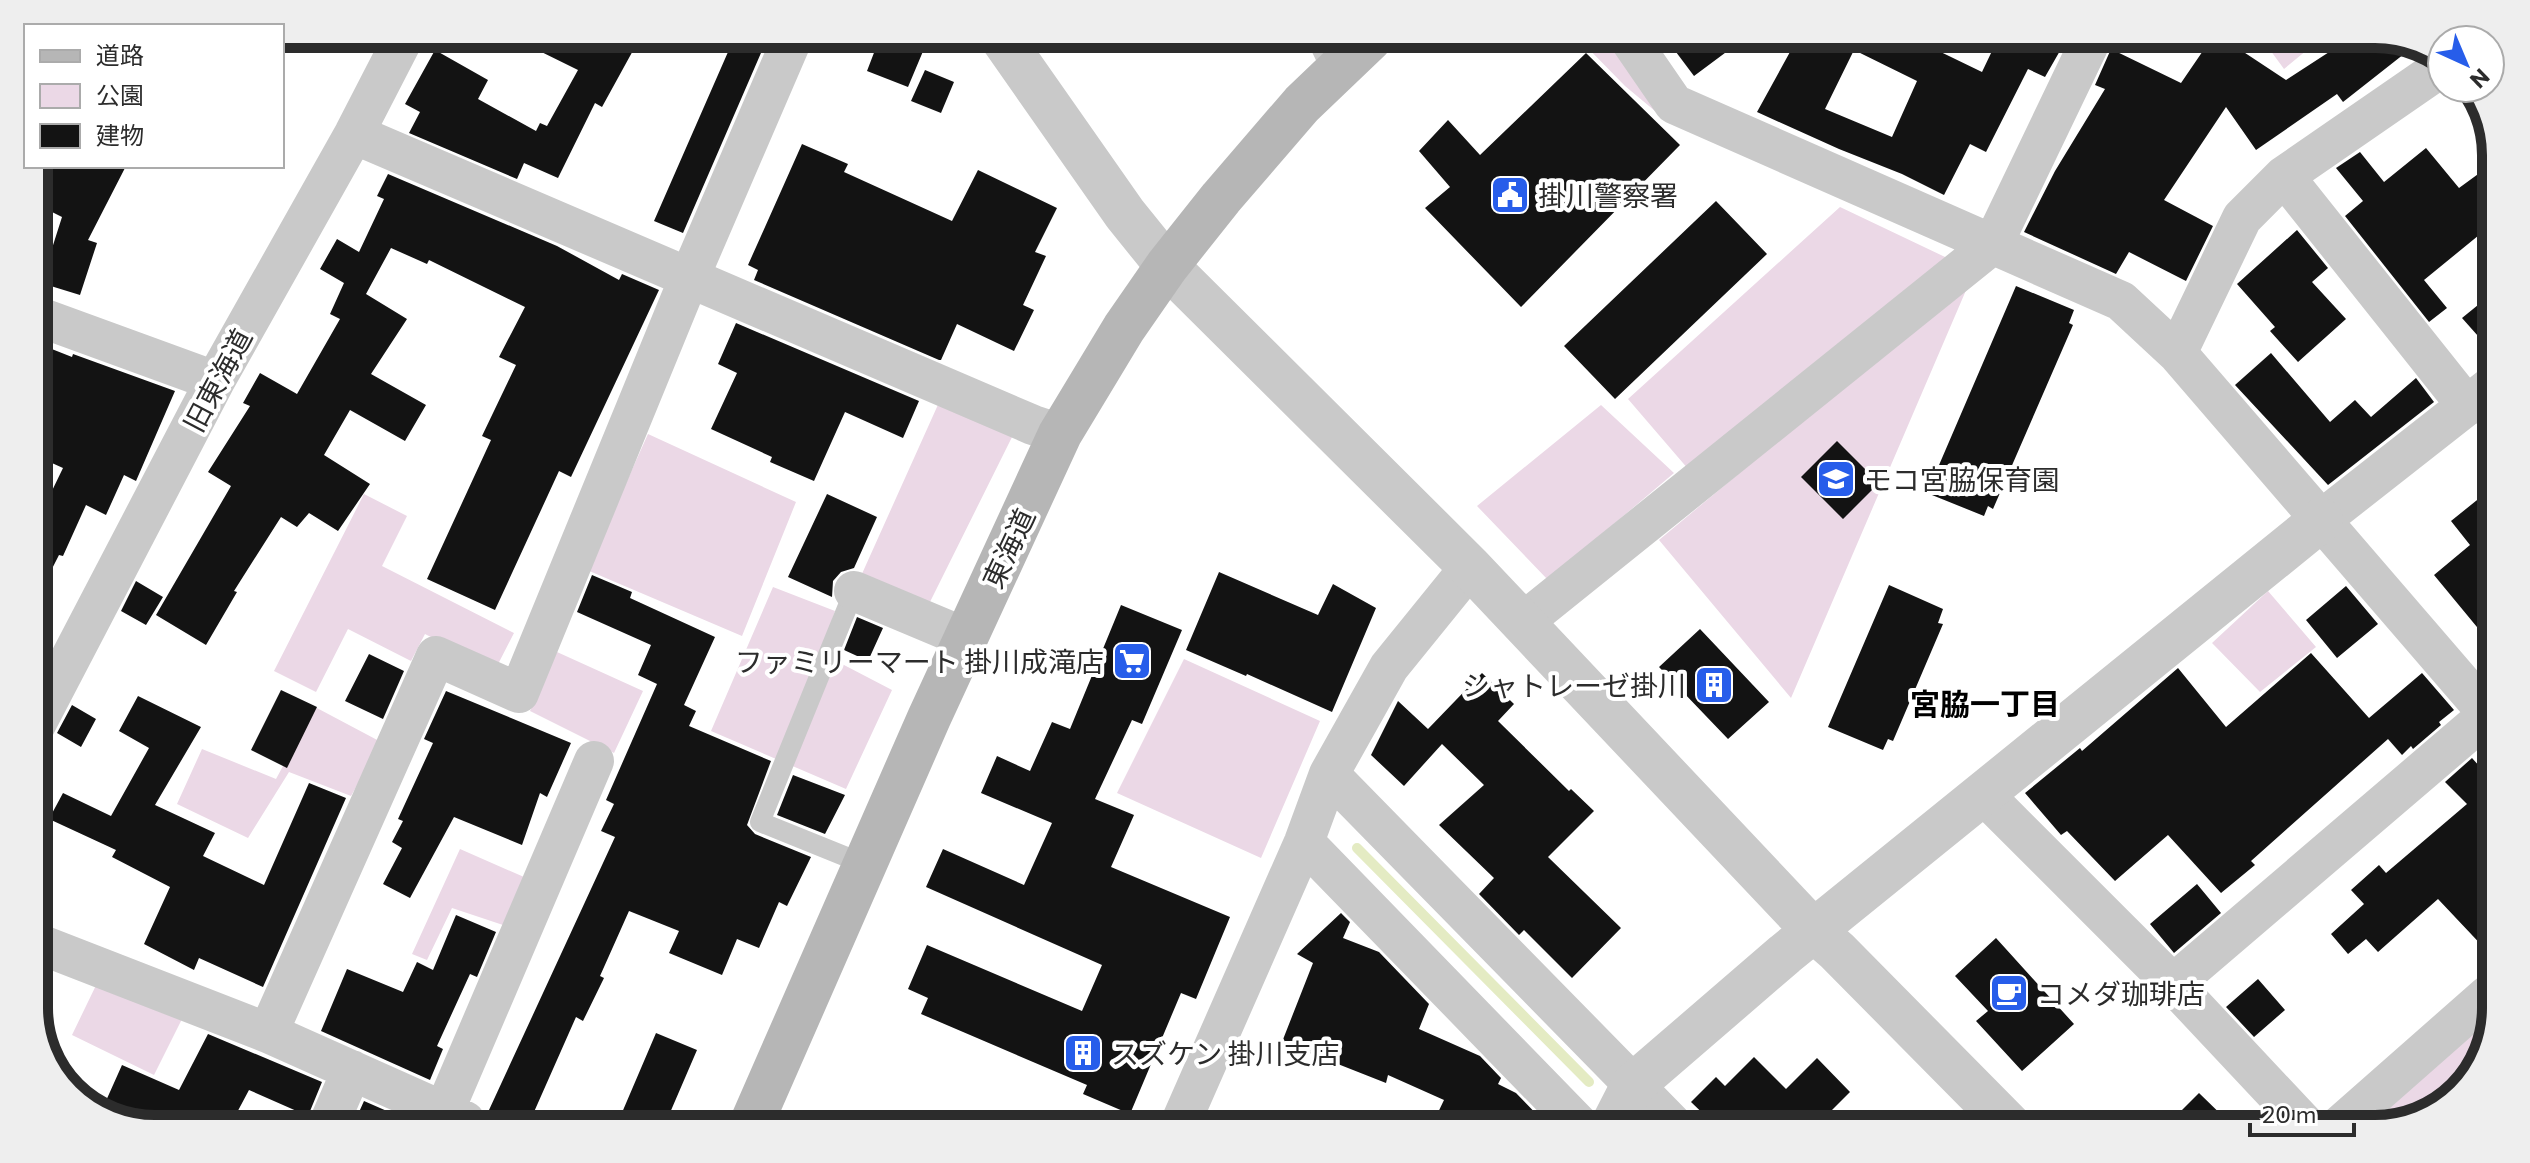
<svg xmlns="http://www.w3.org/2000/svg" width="2530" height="1163" font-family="Commissioner,'Noto Sans JP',sans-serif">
  <rect width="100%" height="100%" fill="#fff"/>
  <path fill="#ebd8e6" d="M1580 40H1610L1666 114 1667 121 1625 86Z
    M2265 43H2303L2307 50 2284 69Z
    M1840 207 1964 266 1689 470 1628 399Z
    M1970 281 1791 698 1659 540Z
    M941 398 1017 427 927 608 861 576Z
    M1601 405 1674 473 1548 580 1477 506Z
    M648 434 796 502 742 636 587 570Z
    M364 494 407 516 382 566 514 633 495 670 425 634 411 661 348 629 316 692 274 671Z
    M773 587 835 611 821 653 892 690 846 789 711 731Z
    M2268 591 2316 647 2260 692 2212 643Z
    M557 652 643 691 614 753 530 711Z
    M1184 659 1320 721 1261 858 1117 793Z
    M315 707 381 742 351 796 289 772 248 838 177 804 202 749 276 779Z
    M460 849 524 877 503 925 452 908 427 960 412 954Z
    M101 975 184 1015 154 1075 72 1035Z
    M2487 1017V1055L2473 1072 2421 1115 2376 1129H2359Z"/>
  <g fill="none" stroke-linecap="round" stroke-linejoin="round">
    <path stroke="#e4ebc3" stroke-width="10" d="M1357 848 1589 1082"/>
  </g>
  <path fill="#131313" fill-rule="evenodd" d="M507 35 641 36 602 107 595 103 558 178 524 163 517 179 409 133 420 112 405 104 435 50 488 80 478 99 536 131 540 123 547 126 578 70Z
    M735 36H762L767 39 683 233 654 221Z
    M880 37H929L908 87 867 71Z
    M1667 40 1741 41 1694 76Z
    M1796 41H1918L1982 72 1992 51 1974 42H2065L2045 77 2028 69 1986 152 1970 144 1944 195 1902 174 1839 149 1757 112ZM1854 50 1917 81 1892 137 1825 109Z
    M2209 42 2230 43 2286 80 2343 43H2418L2343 102 2337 94 2256 150 2226 107 2164 200 2213 226 2186 281 2129 252 2116 274 2024 232 2055 171 2105 89 2095 85 2111 49 2181 83Z
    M1586 53 1680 145 1521 307 1425 208 1450 187 1419 151 1448 120 1480 155Z
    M925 70 954 82 941 113 911 101Z
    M802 144 848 164 844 172 952 221 978 170 1057 208 1035 252 1046 256 1023 305 1034 310 1014 351 957 324 941 360H939L754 280 758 270 748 265Z
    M2426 148 2459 188 2496 161 2495 222 2424 280 2447 308 2429 322 2345 216 2363 201 2336 168 2360 152 2384 182Z
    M34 166H126L88 240 97 243 80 295 41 283 62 217 34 203Z
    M388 174 557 246 619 280 622 274 659 290 571 477 559 471 495 610 427 579 491 440 482 436 516 365 499 357 525 307 429 260 427 264 391 248 366 294 407 319 371 374 426 405 405 441 350 410 324 455 370 484 338 531 309 513 297 527 281 517 234 591 237 592 206 645 156 615 231 486 208 472 250 406 243 403 260 373 297 394 340 319 330 314 344 283 320 269 337 239 359 252 384 199 377 196Z
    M1716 201 1767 254 1615 399 1564 346Z
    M2297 230 2328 268 2312 282 2346 319 2298 362 2270 331 2275 327 2237 284Z
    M2016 286 2074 310 2069 323 2073 325 1993 509 1988 506 1984 516 1927 493Z
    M2494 292V354L2462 318Z
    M736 323 919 401 903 438 845 412 814 481 770 462 772 457 711 429 737 373 718 364Z
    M34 342 72 357 73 354 175 391 136 481 124 475 106 515 86 505 63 556 59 555 34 604V528L63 468 34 455Z
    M2271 353 2330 422 2355 400 2371 417 2416 378 2434 402 2328 485 2235 385Z
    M1837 441 1879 483 1843 519 1801 477Z
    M2492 488V572L2491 644 2434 575 2470 545 2451 521Z
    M827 494 877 517 854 568 841 572 833 581 832 597 788 577Z
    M1219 572 1318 615 1333 584 1376 608 1332 712 1247 674 1246 676 1186 650Z
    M592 575 632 592 630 598 715 637 684 705 696 711 689 726 771 761 747 825 755 834 811 857 787 906 779 902 759 948 737 939 722 975 669 953 679 931 629 911 600 976 604 978 583 1021 576 1017 530 1121H514L489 1110 615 837 601 831 614 804 606 800 657 684 638 675 651 645 577 612Z
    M136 581 163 597 146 625 121 611Z
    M1889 585 1943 609 1938 623 1943 624 1893 741 1888 739 1883 750 1828 727Z
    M2346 586 2378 624 2337 658 2306 620Z
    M1121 605 1182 630 1142 724 1132 720 1095 799 1134 815 1111 867 1230 917 1196 999 1181 993 1130 1114 1083 1094 1087 1085 921 1014 928 998 908 989 927 945 1082 1011 1102 965 926 887 943 849 1024 885 1052 823 981 793 997 756 1030 771 1052 722 1070 729Z
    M857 617 883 628 868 661 844 650Z
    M1700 629 1769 702 1728 739 1659 667Z
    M2311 653 2369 718 2422 673 2454 710 2439 722 2441 725 2413 749 2411 746 2402 755 2388 739 2251 861 2255 865 2221 893 2168 835 2115 881 2067 831 2061 835 2025 793 2080 748 2082 751 2178 668 2226 727Z
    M369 654 404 671 383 719 345 701Z
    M1482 673 1514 704 1498 721 1569 791 1571 789 1594 811 1548 857 1621 928 1572 978 1524 930 1519 935 1479 894 1494 878 1439 825 1484 785 1442 744 1404 786 1371 755 1398 701 1428 729Z
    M281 690 317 707 287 768 251 750Z
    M446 691 571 743 547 797 540 793 522 845 454 817 410 898 383 884 402 848 392 842 403 821 398 819 433 743 424 739Z
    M138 696 201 727 155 805 215 833 203 856 264 885 309 783 346 798 263 987 199 958 194 970 144 944 170 887 112 857 116 850 49 819 63 793 111 816 149 748 119 731Z
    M72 705 96 719 81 747 57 733Z
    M2472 758 2489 777 2488 952 2438 899 2378 952 2366 939 2348 954 2331 934 2364 904 2351 890 2379 865 2386 873 2467 804 2445 782Z
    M793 775 845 795 825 834 777 815Z
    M2197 884 2221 913 2174 953 2150 924Z
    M1341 913 1350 922 1343 938 1379 952 1429 1004 1419 1029 1480 1056 1501 1078 1498 1084 1516 1093 1548 1126 1432 1125 1444 1100 1388 1075 1386 1083 1282 1042 1313 963 1297 954Z
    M456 915 496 932 477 977 470 974 437 1046 443 1049 430 1080 321 1031 347 969 403 992 417 962 433 970Z
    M1996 938 2074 1024 2022 1071 1976 1021 1988 1011 1955 976Z
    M2258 979 2285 1010 2254 1037 2226 1007Z
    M656 1033 697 1050 666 1122H618Z
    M208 1034 322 1082 308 1116 249 1090 233 1120H119L101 1112 122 1065 179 1090Z
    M1754 1057 1786 1089 1817 1058 1850 1092 1815 1127 1716 1126 1691 1102 1716 1077 1725 1086Z
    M2199 1093 2235 1128H2164Z
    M364 1101 396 1115 394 1121H355Z"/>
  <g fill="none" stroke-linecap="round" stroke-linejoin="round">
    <path stroke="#c9c9c9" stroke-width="20" d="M854 591 760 822 864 864"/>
    <path stroke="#c9c9c9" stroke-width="40" d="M1328 39 1341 66
      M1630 40 1674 104 2121 301 2177 353 2490 716
      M354 134 1033 425 1060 434
      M2284 176 2467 406
      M34 315 215 381
      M2177 353 2242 218 2284 176 2442 67
      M2321 520 2493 385
      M854 591 966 638
      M1522 623 1993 244 2090 42
      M34 728 215 381 354 134 405 35
      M1329 774 1674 1126
      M1982 793 2173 984 2309 1129
      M1304 842 1580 1126
      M34 942 268 1033 465 1121
      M2173 984 2490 713
      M268 1033 436 656 519 693 690 276 793 37
      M330 1121 352 1070
      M440 1121 594 761
      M1180 1124 1304 842 1329 774 1389 667 1470 567
      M2336 1129 2487 996"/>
    <path stroke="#c9c9c9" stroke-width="44" d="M1001 37 1125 214 1167 266 1470 567 1813 930 1837 951 2011 1127
      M1612 1126 1633 1085 1785 954 2321 520"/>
    <path stroke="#b6b6b6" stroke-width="44" d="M752 1122 929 718 1060 434 1124 328 1167 266 1221 198 1302 104 1370 39"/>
  </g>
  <defs>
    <symbol id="civic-square" viewBox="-11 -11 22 22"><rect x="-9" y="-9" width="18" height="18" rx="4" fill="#275dea" stroke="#fff"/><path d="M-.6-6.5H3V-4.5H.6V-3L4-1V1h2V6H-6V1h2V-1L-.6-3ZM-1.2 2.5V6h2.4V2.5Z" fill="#fff"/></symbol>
    <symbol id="school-square" viewBox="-11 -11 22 22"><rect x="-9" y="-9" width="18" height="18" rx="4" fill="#275dea" stroke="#fff"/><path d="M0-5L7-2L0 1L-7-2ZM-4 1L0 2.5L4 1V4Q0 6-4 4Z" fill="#fff"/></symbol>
    <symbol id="supermarket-square" viewBox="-11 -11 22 22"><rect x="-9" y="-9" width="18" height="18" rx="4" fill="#275dea" stroke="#fff"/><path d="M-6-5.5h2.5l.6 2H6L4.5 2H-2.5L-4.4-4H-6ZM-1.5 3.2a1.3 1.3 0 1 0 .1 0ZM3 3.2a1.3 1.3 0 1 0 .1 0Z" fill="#fff"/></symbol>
    <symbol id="building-square" viewBox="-11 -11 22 22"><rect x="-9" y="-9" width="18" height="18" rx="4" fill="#275dea" stroke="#fff"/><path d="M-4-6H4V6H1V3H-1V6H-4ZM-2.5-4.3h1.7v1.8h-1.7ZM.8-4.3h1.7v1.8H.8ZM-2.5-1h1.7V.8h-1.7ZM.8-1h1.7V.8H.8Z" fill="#fff"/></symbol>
    <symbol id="cafe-square" viewBox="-11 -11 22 22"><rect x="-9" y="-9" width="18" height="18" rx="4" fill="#275dea" stroke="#fff"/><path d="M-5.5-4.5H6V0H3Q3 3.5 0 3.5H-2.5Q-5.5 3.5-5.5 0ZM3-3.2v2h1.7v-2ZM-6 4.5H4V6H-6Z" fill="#fff"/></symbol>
  </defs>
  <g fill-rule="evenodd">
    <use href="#civic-square" x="1488" y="173" width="44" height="44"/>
    <use href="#school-square" x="1814" y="457" width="44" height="44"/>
    <use href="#supermarket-square" x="1110" y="639" width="44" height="44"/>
    <use href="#building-square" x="1692" y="663" width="44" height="44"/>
    <use href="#cafe-square" x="1987" y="971" width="44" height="44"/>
    <use href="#building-square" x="1061" y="1031" width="44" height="44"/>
  </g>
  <g text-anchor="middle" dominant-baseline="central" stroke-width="8" stroke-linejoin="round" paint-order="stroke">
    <g font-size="28" fill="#2c2c2c" stroke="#fff" text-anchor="start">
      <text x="1538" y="195">掛川警察署</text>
      <text x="1864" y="479">モコ宮脇保育園</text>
      <text x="1104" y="661" text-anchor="end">ファミリーマート 掛川成滝店</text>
      <text x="1686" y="685" text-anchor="end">シャトレーゼ掛川</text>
      <text x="2037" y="993">コメダ珈琲店</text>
      <text x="1111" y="1053">スズケン 掛川支店</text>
    </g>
    <g font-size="28" fill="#2c2c2c" stroke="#fff">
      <text transform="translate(217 380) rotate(-62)">旧東海道</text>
      <text transform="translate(1008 548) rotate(-65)">東海道</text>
    </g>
    <g font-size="30" font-weight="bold" fill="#000" stroke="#fff">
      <text x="1985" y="702">宮脇一丁目</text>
    </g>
  </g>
  <path d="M0 0H2530V1163H0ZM155 48H2375A107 107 0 0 1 2482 155V1008A107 107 0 0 1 2375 1115H155A107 107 0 0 1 48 1008V155A107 107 0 0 1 155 48Z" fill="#eee" fill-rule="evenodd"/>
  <path fill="none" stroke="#2c2c2c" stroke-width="10" d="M155 48H2375A107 107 0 0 1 2482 155V1008A107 107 0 0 1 2375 1115H155A107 107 0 0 1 48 1008V155A107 107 0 0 1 155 48Z"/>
  <rect x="24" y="24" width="260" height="144" fill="#ffffff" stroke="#ababab" stroke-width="2"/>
  <rect x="40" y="50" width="40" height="12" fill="#b6b6b6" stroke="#ababab" stroke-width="2"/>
  <text x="96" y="64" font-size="24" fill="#2c2c2c">道路</text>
  <rect x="40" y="84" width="40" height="24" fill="#ebd8e6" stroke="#ababab" stroke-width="2"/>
  <text x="96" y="104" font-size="24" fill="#2c2c2c">公園</text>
  <rect x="40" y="124" width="40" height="24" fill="#131313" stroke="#ababab" stroke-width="2"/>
  <text x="96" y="144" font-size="24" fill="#2c2c2c">建物</text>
  <g transform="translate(2466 64) rotate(136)"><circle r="38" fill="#ffffff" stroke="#ababab" stroke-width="2"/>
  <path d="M0-6L14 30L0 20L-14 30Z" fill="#275dea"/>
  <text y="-12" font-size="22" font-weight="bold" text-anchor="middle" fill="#2c2c2c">N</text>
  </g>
  <path d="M2250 1123v12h104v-12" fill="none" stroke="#2c2c2c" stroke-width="4"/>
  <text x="2262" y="1123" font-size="24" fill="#2c2c2c" stroke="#ffffff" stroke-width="6" paint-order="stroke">20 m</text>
</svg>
